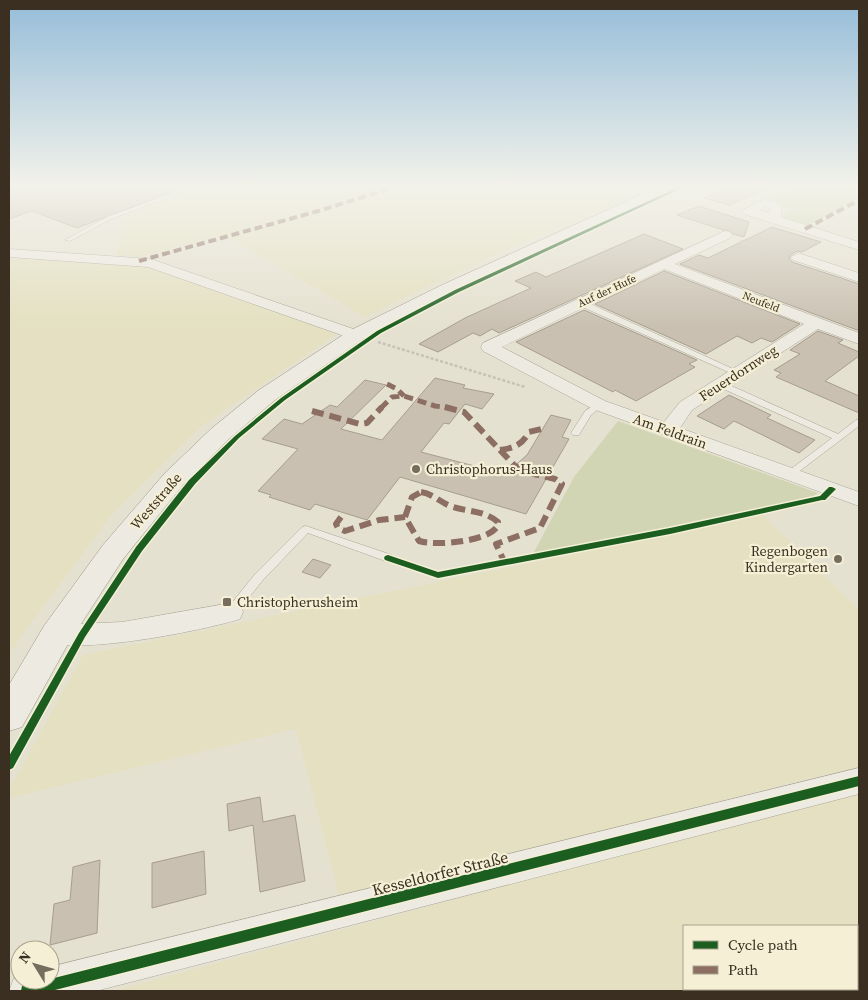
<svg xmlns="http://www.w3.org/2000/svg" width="868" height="1000" font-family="'Source Serif 4',serif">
  <rect width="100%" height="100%" fill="#e5e1d0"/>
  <path fill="#e4e0c1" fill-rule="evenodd" d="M205 187H651L654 188 481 261 365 317 224 235 140 257 116 256 124 216Z
    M9 257 126 263 150 266 337 334 203 425 113 513 9 653Z
    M763 515 859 610V767L785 784 340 900 296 729 9 798V790L83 655Z
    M859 789V991H113L475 894 775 809ZM684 926H857V989H684Z"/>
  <path fill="#d1d5b3" d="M795 187H859V198L805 226 781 217 792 209 766 201Z
    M618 421 818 493 809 499 533 554 574 477Z"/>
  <path fill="#c9c0b1" stroke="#a69d8f" d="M9 187H182V188L77 228 32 211 9 219Z
    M729 187H771L729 205 705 198Z
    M699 206 749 222 744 237 733 234 730 230H723L677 215Z
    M772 227 821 242 802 252 797 251 790 255 789 258 792 262 859 284V329L857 330 680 264 699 255 708 258Z
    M644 234 683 249 499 333 492 329 480 336 473 333 438 352 419 344 465 318 531 288 515 281 536 272 546 277Z
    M664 271 800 324 772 342 761 338 752 343 737 336 706 354 595 304Z
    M584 310 697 360 689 364 695 367 636 401 615 390 613 392 516 342Z
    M818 331 843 340 838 343 859 352V356L825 381 859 396V413L776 377 781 373 774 370 800 354 790 350Z
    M435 378 465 385 463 388 494 394 482 409 465 404 449 424 444 423 421 452 505 474 527 455 551 415 571 420 562 437 569 439 526 514 400 477 367 520 315 504 310 510 269 497 271 495 258 491 298 449 262 439 284 419 302 424 330 405 337 407 365 380 386 385 341 429 382 440Z
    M729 395 771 415 767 418 815 440 799 453 734 421 724 429 697 416Z
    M313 559 331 565 320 578 302 572Z
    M260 797 263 822 295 815 305 881 260 892 253 825 229 831 227 804Z
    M204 851 206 894 152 908V863Z
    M100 860 97 933 50 945 54 904 70 900 73 867Z"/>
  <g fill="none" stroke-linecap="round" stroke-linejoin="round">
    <defs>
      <path id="service" d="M189 187H197L111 219 70 241 65 240 107 217Z
        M578 301H584L742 373 738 375H735L578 305Z
        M717 382H723L838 434 856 420 859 419V426L793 476H787L785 474 787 472 832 438 717 386Z
        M599 402 603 405 591 415 579 435H573L571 433 585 411Z
        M306 526 392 555 393 558 392 561 388 562 308 533 263 580 235 615 231 616 227 615 225 612 227 609 255 574 302 527Z"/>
      <path id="minor" d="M764 199 780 204 782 207 781 217 859 242V250L744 214 742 211ZM765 207 770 209 769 213 759 210Z
        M725 231 730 232 732 235 730 238 675 264 859 333V344L818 329 692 410 680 428 859 492V506L593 409 483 351 481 347 483 343ZM664 269 804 324 680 402 664 422 605 401 502 347Z
        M9 249 151 259 362 332 364 335 362 338H350L148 267 9 257Z
        M798 253 859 273V282L793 260 791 257Z
        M231 603 240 605 243 612 240 619C201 631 84 654 47 642L43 635 47 628 56 625 122 622Z
        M859 768V794L96 991H9L14 978 20 976V980H50V967Z"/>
      <path id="secondary" d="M658 187H678L675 190 456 293 363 339 275 400 230 438 183 485 123 559 68 644 22 727 9 731V685L44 626 103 545 165 473 212 428 259 390 349 331 442 285Z"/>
    </defs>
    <use href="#service" stroke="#aaa698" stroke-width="1"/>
    <use href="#minor" stroke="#aaa698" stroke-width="1"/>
    <use href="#secondary" stroke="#9a9588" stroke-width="1"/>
    <path stroke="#c6c2b8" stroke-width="2" stroke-dasharray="2.5 1" stroke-linecap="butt" d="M740 241 781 255"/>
    <path stroke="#c6c2b8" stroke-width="2.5" stroke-dasharray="3 2" stroke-linecap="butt" d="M378 342 525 387"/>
    <use href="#service" fill="#edeae1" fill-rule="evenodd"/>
    <use href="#minor" fill="#edeae1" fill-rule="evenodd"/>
    <use href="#secondary" fill="#edeae1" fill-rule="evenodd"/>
    <path stroke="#8d6e63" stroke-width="4" stroke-dasharray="8 4" stroke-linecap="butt" d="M805 229 859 200
      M139 261 318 211 395 187"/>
    <path stroke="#8d6e63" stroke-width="5" stroke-dasharray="9 5" stroke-linecap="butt" d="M387 384 397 389 404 396
      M381 408 392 397 404 396 435 406 450 408"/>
    <path stroke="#8d6e63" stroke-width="6" stroke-dasharray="12 6" stroke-linecap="butt" d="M445 407 464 412 515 466 534 474 555 479 562 484 540 528 496 544 505 563
      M312 411 360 424 367 423 382 407
      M500 450C514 448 522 445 529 432L546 428
      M421 492C433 494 440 502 450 506 467 512 484 510 498 522L497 527C486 542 436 546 419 541L405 517 412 497Z
      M341 517 336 524 338 528 345 531 379 520 405 517"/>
    <defs>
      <path id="cycleway" d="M679 187H684L459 292 381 333 285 400 239 438 195 484 142 551 85 637 13 768 9 770V756L79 633 136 547 189 480 235 436 281 398 377 331 455 290Z
        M829 487H832L836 489 825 500H822L670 534 438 578 385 560 384 558 385 556 388 555 438 572 670 528 820 496Z
        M859 776V786L51 991H21L22 986 45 980H50V979Z"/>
    </defs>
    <use href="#cycleway" stroke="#f5efd6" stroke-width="3"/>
    <use href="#cycleway" fill="#1b5e20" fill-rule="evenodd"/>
  </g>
  <linearGradient id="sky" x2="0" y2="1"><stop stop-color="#95bdd9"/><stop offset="0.57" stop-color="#f3f2ea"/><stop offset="1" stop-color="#f3f2ea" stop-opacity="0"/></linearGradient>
  <rect width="868" height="327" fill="url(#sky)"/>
  <g fill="#766d5e" stroke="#f5efd6" stroke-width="2">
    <circle cx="416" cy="469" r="5"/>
    <circle cx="838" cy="559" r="5"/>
    <rect x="222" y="597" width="10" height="10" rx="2.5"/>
  </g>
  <g text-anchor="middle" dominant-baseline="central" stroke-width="4.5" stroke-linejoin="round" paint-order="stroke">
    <g font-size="11" fill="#3a2f20" stroke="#f5efd6">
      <text transform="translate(607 291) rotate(-25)">Auf der Hufe</text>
      <text transform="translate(761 302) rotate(21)">Neufeld</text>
    </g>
    <g font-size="14" fill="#3a2f20" stroke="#f5efd6">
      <text transform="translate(738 373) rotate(-33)">Feuerdornweg</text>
      <text transform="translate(670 431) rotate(20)">Am Feldrain</text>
      <text transform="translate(156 501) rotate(-49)">Weststraße</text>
    </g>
    <g font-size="14" fill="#3a2f20" stroke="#f5efd6" text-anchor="start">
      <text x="426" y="469">Christophorus-Haus</text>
      <text x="828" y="551" text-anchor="end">Regenbogen<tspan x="828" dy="16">Kindergarten</tspan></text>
      <text x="237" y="602">Christopherusheim</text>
    </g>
    <g font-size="16" fill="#3a2f20" stroke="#f5efd6">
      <text transform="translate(440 873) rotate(-14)">Kesseldorfer Straße</text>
    </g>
  </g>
  <rect width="868" height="1000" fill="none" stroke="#3a2f20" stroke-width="20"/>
  <rect x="683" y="925" width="175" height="65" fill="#f5efd6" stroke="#aaa28d"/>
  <rect x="693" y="941" width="25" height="8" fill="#1b5e20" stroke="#aaa28d"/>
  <text x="728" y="950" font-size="15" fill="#3a2f20">Cycle path</text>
  <rect x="693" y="966" width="25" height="8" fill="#8d6e63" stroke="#aaa28d"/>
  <text x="728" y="975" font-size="15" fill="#3a2f20">Path</text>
  <g transform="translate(35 965) rotate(307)"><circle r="24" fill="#f5efd6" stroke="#aaa28d"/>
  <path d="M0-4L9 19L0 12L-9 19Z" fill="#766d5e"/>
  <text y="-8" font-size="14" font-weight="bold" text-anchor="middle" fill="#3a2f20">N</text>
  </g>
</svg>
